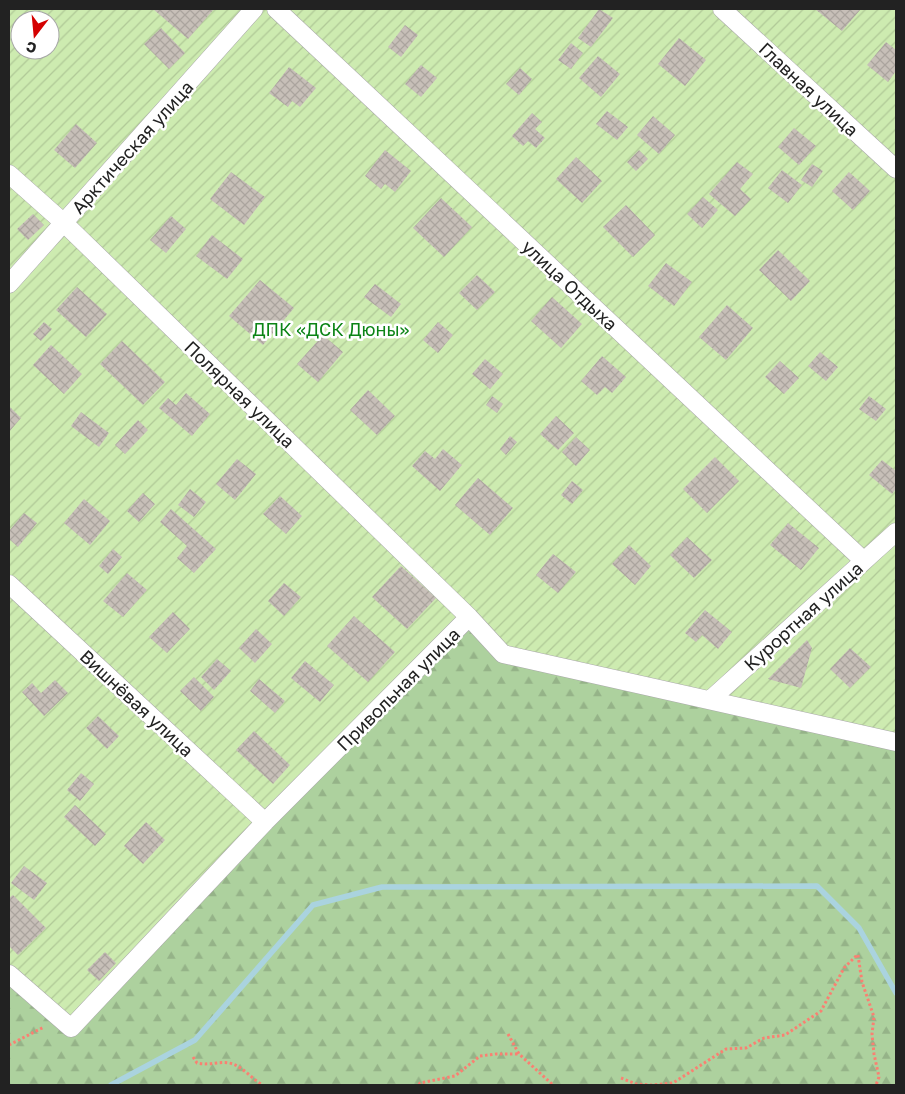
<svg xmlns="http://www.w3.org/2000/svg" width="905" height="1094" font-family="'Golos Text',sans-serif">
  <defs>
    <pattern id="forest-firs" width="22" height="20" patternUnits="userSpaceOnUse" patternTransform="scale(1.25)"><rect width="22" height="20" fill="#add19e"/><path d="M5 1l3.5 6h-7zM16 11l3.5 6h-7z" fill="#95b388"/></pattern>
    <pattern id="garden-furrows" width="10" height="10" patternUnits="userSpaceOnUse" patternTransform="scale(1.25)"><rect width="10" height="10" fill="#cdebb0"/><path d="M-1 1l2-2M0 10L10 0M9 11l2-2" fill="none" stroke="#b0c997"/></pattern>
    <pattern id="building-cross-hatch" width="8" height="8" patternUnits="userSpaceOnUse" patternTransform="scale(1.25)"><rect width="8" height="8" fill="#c7bfb8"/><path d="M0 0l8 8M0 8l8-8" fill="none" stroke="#aba49e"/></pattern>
  </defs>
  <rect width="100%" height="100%" fill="#f2efe9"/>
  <path fill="url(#forest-firs)" d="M466 621 896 742V1085H9V974Z"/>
  <path fill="url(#garden-furrows)" fill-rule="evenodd" d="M9 9H896V742L503 654 465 621 71 1028 9 974ZM20 20H50V50H20Z"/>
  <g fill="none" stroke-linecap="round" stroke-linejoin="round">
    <path stroke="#aad3df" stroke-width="5.5" d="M111 1085 195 1040 313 905 382 887 817 886 859 928 896 993"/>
  </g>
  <path fill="url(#building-cross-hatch)" d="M153 9H214L188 39Z
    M599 9 613 18 591 47 578 38Z
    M815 9H861L842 31Z
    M405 25 418 35 401 57 388 47Z
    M161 28 185 53 169 69 144 44Z
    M679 38 706 60 685 86 658 64Z
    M886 42 896 50V71L888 82 867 65Z
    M571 43 583 53 571 69 558 60Z
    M598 56 620 74 601 97 579 78Z
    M421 65 437 78 421 97 405 84Z
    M289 67 316 88 300 107 292 101 288 107 269 93Z
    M520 68 532 79 519 95 506 84Z
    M607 111 628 127 617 140 596 124Z
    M532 113 542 122 535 129 545 138 536 148 528 141 523 146 512 136Z
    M653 116 675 135 659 154 637 135Z
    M76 124 97 143 75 168 54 150Z
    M794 128 816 146 799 165 778 147Z
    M385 150 411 171 395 192 385 184 381 189 365 176Z
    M639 150 648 159 636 171 627 162Z
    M576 157 602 181 582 203 556 179Z
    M737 162 753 174 740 189 751 199 735 216 709 194Z
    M812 164 823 171 812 187 801 180Z
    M782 170 802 185 788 203 768 188Z
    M231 172 265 197 244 225 210 199Z
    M849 172 870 191 853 210 832 191Z
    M703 197 718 210 702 228 687 214Z
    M441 198 472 227 444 257 413 228Z
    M626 205 655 235 633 257 603 227Z
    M33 214 44 225 28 240 17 229Z
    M171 216 186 229 166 253 150 240Z
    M212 235 243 259 227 279 196 256Z
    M778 250 810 281 791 301 759 270Z
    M666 263 692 282 674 306 648 286Z
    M477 275 495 292 477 310 459 293Z
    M260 280 294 308 263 345 229 316Z
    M375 284 401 304 391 317 364 297Z
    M77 287 107 314 86 337 56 310Z
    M552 297 582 324 561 348 531 321Z
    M727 305 753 328 726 360 699 337Z
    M44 322 52 329 41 341 33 334Z
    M438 322 453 335 438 353 423 340Z
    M323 335 343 352 318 382 297 364Z
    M122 341 165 382 143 405 100 364Z
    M51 345 82 374 64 394 33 365Z
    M820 352 838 367 826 381 808 366Z
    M602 356 626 377 612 393 605 387 597 395 581 381Z
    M485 359 503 374 490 389 472 374Z
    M780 361 799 378 784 394 765 377Z
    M368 390 395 416 377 435 350 410Z
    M186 393 210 414 192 436 159 408 168 398 176 405Z
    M492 396 503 404 497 413 486 405Z
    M869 396 886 409 876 421 859 409Z
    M9 406 21 418 9 432Z
    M81 412 109 433 99 447 71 426Z
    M556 416 574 433 558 450 540 434Z
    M138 420 148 430 125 454 115 445Z
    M510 436 517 442 506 455 500 449Z
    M576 437 590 450 576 466 562 452Z
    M443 449 462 465 440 491 412 466 425 451 435 459Z
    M715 457 739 481 707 513 683 489Z
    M237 459 256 474 235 500 216 484Z
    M882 460 896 471V489L892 494 869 475Z
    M478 478 513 508 490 535 455 505Z
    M572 481 583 490 572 504 561 495Z
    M190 489 206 502 194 517 178 505Z
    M143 493 155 504 139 522 127 511Z
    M280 496 302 516 286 534 263 514Z
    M84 499 110 521 90 545 64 523Z
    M171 509 216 549 194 573 177 558 187 546 160 522Z
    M24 513 37 523 18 547 9 539V531Z
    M788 523 819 548 801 570 770 545Z
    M687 537 712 560 694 578 670 555Z
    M629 545 651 566 635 585 612 564Z
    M113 549 122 557 108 574 99 566Z
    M553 554 576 572 558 593 536 575Z
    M401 566 436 598 407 629 372 597Z
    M127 573 147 590 123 617 103 601Z
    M284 583 301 597 284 616 268 601Z
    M705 610 732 632 718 649 702 635 696 642 685 633Z
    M173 612 190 629 167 653 149 637Z
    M354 616 395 652 368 682 327 646Z
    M256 629 272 644 255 663 239 648Z
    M807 640 812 648 801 688 768 679Z
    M850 648 871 667 850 688 830 669Z
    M217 659 231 671 214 690 201 677Z
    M305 661 334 685 320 702 291 678Z
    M194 677 214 697 201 711 180 691Z
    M259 679 285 701 275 713 250 691Z
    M55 680 68 693 44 716 22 692 32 683 41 693Z
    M98 716 119 736 107 749 86 728Z
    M254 731 290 765 273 784 236 750Z
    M81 773 94 784 80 801 67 790Z
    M75 805 106 834 95 846 64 817Z
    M146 822 165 840 143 864 124 846Z
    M24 866 47 883 34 900 11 883Z
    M13 895 46 928 18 955 9 946V898Z
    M105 952 116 963 99 981 87 970Z"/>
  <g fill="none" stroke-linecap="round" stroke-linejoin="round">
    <defs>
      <path id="street" d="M276 9 864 561
        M722 9 896 169
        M9 174 64 223 469 617
        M9 284 254 9
        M9 584 265 822
        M710 700 896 532
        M9 974 71 1028 265 822 469 617 503 654 896 742"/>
    </defs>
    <use href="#street" stroke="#a9a9a9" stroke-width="19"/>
    <path stroke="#fa8072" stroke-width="3" stroke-dasharray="2.5 2.5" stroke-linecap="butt" d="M858 955 862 982 874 1017 872 1034 874 1054 879 1077 876 1085
      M508 1034 519 1054 553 1085
      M9 1045 44 1027
      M193 1057 197 1063C209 1066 221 1060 233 1064 244 1068 253 1080 263 1085
      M621 1078 636 1084 651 1085 673 1083 726 1049 746 1048 764 1038 785 1035 821 1011 844 968 858 954
      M419 1085 420 1083 455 1076 480 1056 496 1054H519"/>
    <use href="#street" stroke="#fff" stroke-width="18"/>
  </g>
  <g text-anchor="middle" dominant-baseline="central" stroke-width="5" stroke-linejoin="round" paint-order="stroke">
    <g font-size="18" fill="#222" stroke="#fff">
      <text transform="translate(809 89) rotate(43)">Главная улица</text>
      <text transform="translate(132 147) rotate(-48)">Арктическая улица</text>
      <text transform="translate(570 285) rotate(43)">улица Отдыха</text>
      <text transform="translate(240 394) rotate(44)">Полярная улица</text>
      <text transform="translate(803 616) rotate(-42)">Курортная улица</text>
      <text transform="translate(398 689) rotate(-45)">Привольная улица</text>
      <text transform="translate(137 703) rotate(43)">Вишнёвая улица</text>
    </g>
    <g font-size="18" fill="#0c8416" stroke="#fff">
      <text x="331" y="329">ДПК «ДСК Дюны»</text>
    </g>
  </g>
  <rect width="905" height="1094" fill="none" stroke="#222222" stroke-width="20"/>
  <g transform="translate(35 35) rotate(196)"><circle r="24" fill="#ffffff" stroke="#a7a7a7"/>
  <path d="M0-4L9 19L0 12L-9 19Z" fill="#d40000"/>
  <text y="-8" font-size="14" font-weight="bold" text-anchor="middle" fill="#222222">С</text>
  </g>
</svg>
